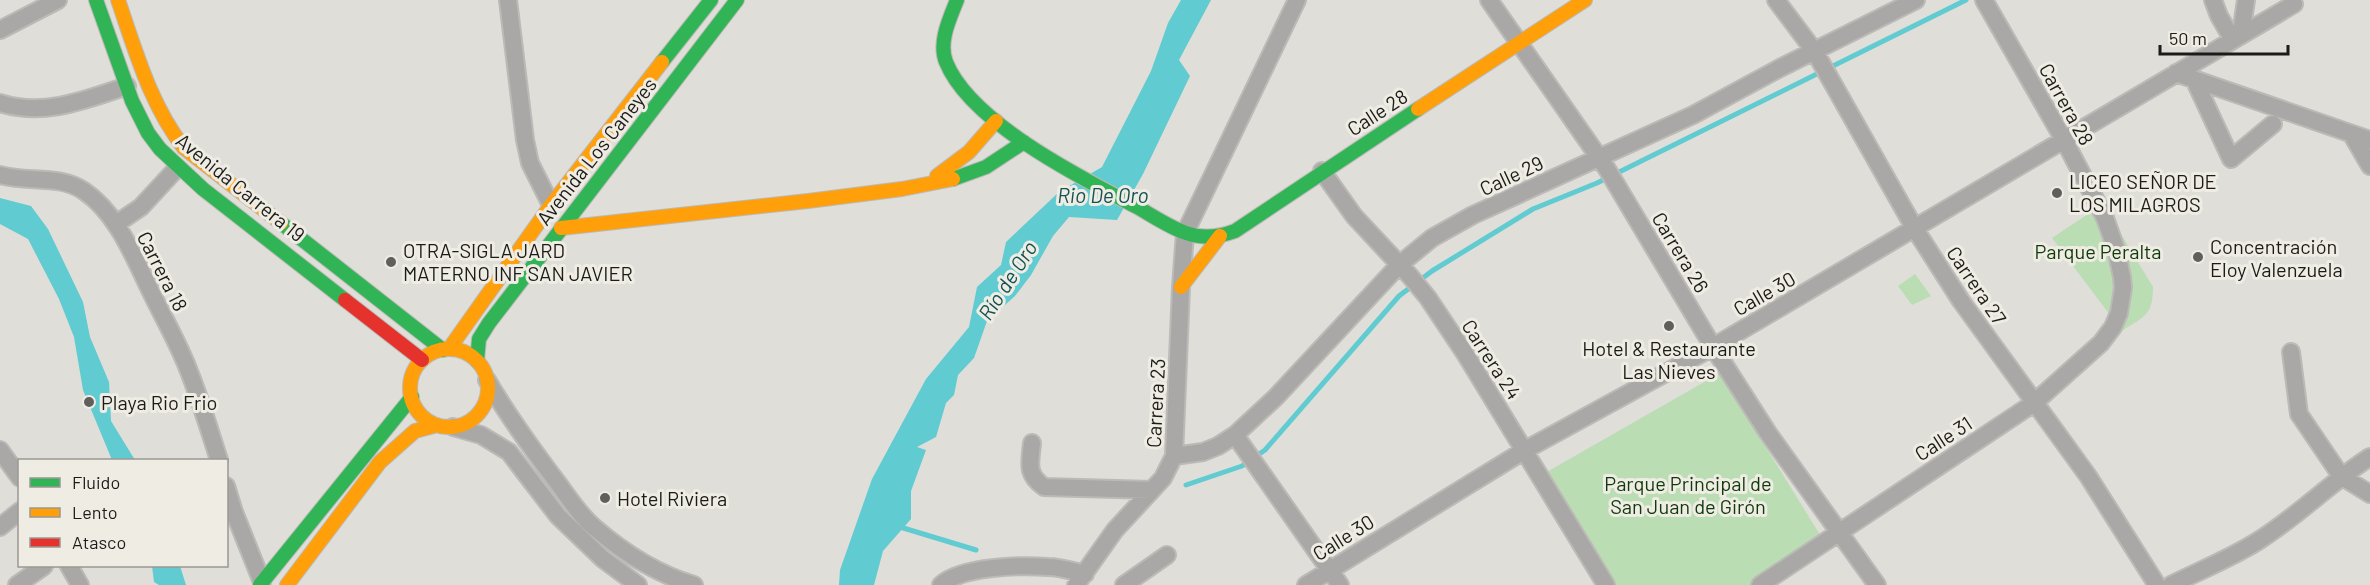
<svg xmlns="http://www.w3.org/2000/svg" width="2370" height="585" font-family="Barlow,sans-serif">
  <rect width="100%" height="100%" fill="#dfded9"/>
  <path fill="#bbddb4" d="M2103 204 2153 287C2153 316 2144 316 2122 331L2052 238Z
    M1915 274 1931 296 1912 305 1898 286Z
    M1720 373 1822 538 1752 585H1611L1545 473Z"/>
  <path fill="#60cbd0" d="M1181 0H1211L1179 60 1190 76 1143 174 1117 220 1069 217 1053 236 1031 275 1015 296 987 321 974 358 958 375 954 395 946 403 936 437 917 447 926 450 911 491V519L883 551 874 585H839L840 570 872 479 926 379 969 327 977 287 1001 265 1006 242 1059 192 1102 167 1151 71 1168 23Z
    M0 198 31 206 48 229 83 302 90 337 109 382 111 421 135 460H112L83 390 74 337 59 299 28 239 0 224Z
    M152 566H180L186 585H159L154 582Z"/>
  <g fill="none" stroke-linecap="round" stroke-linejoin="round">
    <path stroke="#60cbd0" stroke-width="5" d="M1186 485 1242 466 1265 450 1399 296 1432 271 1533 209 1597 183 1966 0
      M900 527 976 550"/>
    <defs>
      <path id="street" d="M508 0 525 140 530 163 551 205
        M1489 0 1607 169 1713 347 1768 433 1877 585
        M1776 0 1815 52 1915 229 1961 301 2088 476 2157 585
        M2213 0 2219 16 2233 40
        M0 30 58 0
        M2241 34 2246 0
        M2176 73 2370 140
        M2194 79 2231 159 2273 124
        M0 103C44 117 85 100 127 86
        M2352 135 2370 166
        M1322 171 1354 216 1410 276 1428 298 1466 355 1606 585
        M0 175C28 183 59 174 84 191 117 213 134 257 151 292 164 319 180 346 190 374 201 402 210 432 219 460
        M116 224 141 207 177 168
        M2291 352 2299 414 2341 476 2370 494
        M487 380C508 416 532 449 557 482 569 498 580 516 595 528 624 553 657 574 694 585
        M453 427 481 435 509 452 558 516 603 559 638 585
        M1235 435 1340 585
        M1032 443C1030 464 1026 474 1044 487L1152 490
        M0 450 20 478
        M1174 456 1203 452 1218 446 1235 435 1276 397 1399 265 1432 238 1473 215 1693 115 1780 68 1916 0
        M226 486 234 512 262 582
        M0 527 20 511
        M69 566 80 585
        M17 585 44 566
        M941 585C961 566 1022 565 1048 567 1060 567 1073 571 1085 574
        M1076 585 1115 530 1163 478 1174 456 1181 287 1185 233 1297 0
        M1124 585 1167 555
        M1306 585 1525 450 1713 347 2294 4
        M1760 585 2034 403 2101 343 2113 327 2119 313 2123 288 2122 277 2116 249 2105 218 2064 140 1984 0
        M2171 585C2199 571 2231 558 2258 541 2298 516 2331 482 2370 457"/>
      <path id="fast" d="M96 0 132 101 148 133 160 149 203 189 345 300
        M957 0C950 18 938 42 946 62 970 122 1081 178 1137 207 1153 216 1169 227 1186 233 1202 239 1219 237 1235 231L1418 109
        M662 62 711 0
        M953 179 986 167 1024 142
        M281 223 443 350
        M477 361 479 339 489 323 737 0
        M260 585 412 397"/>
      <path id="slow" d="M118 0C136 52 150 104 184 148L281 223
        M1418 109 1585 0
        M937 176 969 152 996 121
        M561 228 808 201 902 189 953 179
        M1181 287 1220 236
        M449 349 551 205 662 62
        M410 388a39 39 0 1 1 78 0a39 39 0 1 1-78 0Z
        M287 585 380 462 415 431 437 425"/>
      <path id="jam" d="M345 300 422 360"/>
    </defs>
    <use href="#street" stroke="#bbbab7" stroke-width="20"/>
    <use href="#fast" stroke="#bbbab7" stroke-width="16"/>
    <use href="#slow" stroke="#bbbab7" stroke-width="16"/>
    <use href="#jam" stroke="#bbbab7" stroke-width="16"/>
    <use href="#street" stroke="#a9a8a7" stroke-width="16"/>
    <use href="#fast" stroke="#30b455" stroke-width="14"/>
    <use href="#slow" stroke="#ff9f0a" stroke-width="14"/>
    <use href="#jam" stroke="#e5322d" stroke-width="14"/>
  </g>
  <g fill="#605f5c" stroke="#efece4" stroke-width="2">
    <circle cx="2057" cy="193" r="6"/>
    <circle cx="2198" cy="257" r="6"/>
    <circle cx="391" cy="262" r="6"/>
    <circle cx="1669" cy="326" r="6"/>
    <circle cx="89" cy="402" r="6"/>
    <circle cx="605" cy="498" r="6"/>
  </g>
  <g text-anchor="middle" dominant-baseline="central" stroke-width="6" stroke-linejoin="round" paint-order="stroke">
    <g font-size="20" fill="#1c1b18" stroke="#efece4">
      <text transform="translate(2067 104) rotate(61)">Carrera 28</text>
      <text transform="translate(1377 112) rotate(-33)">Calle 28</text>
      <text transform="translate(596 151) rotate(-52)">Avenida Los Caneyes</text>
      <text transform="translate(1511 175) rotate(-25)">Calle 29</text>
      <text transform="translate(241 187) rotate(39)">Avenida Carrera 19</text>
      <text transform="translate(1681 252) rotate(59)">Carrera 26</text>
      <text transform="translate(163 271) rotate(63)">Carrera 18</text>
      <text transform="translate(1977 285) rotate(56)">Carrera 27</text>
      <text transform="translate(1764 293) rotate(-30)">Calle 30</text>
      <text transform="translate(1492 359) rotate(57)">Carrera 24</text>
      <text transform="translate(1155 403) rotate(-87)">Carrera 23</text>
      <text transform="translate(1943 438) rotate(-33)">Calle 31</text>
      <text transform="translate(1343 537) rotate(-32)">Calle 30</text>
    </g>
    <g font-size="20" fill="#1c1b18" stroke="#efece4" text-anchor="start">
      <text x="2069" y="181">LICEO SEÑOR DE<tspan x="2069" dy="23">LOS MILAGROS</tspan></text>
      <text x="2210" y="246">Concentración<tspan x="2210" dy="23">Eloy Valenzuela</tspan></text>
      <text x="403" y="250">OTRA-SIGLA JARD<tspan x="403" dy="23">MATERNO INF SAN JAVIER</tspan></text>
      <text x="1669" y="348" text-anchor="middle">Hotel &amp; Restaurante<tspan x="1669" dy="23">Las Nieves</tspan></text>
      <text x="101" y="402">Playa Rio Frio</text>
      <text x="617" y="498">Hotel Riviera</text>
    </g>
    <g font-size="20" fill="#0f3a0a" stroke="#efece4">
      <text x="2098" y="251">Parque Peralta</text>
      <text x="1688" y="483">Parque Principal de<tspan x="1688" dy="23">San Juan de Girón</tspan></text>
    </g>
    <g font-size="21" font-style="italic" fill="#155255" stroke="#efece4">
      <text x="1103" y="194">Rio De Oro</text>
      <text transform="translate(1007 280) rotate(-57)">Río de Oro</text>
    </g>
  </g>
  <rect x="18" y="459" width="210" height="108" fill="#efece4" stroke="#9b9892" stroke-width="1.5"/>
  <rect x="30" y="478" width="30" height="9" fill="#30b455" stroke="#9b9892" stroke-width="1.5"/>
  <text x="72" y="489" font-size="18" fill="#1c1b18">Fluido</text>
  <rect x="30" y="508" width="30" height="9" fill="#ff9f0a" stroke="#9b9892" stroke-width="1.5"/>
  <text x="72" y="519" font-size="18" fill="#1c1b18">Lento</text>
  <rect x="30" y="538" width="30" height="9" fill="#e5322d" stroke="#9b9892" stroke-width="1.5"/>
  <text x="72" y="549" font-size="18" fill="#1c1b18">Atasco</text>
  <path d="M2160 45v9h128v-9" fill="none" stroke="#1c1b18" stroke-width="3"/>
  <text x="2169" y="45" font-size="18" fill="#1c1b18" stroke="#efece4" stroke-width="4.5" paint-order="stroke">50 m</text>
</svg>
